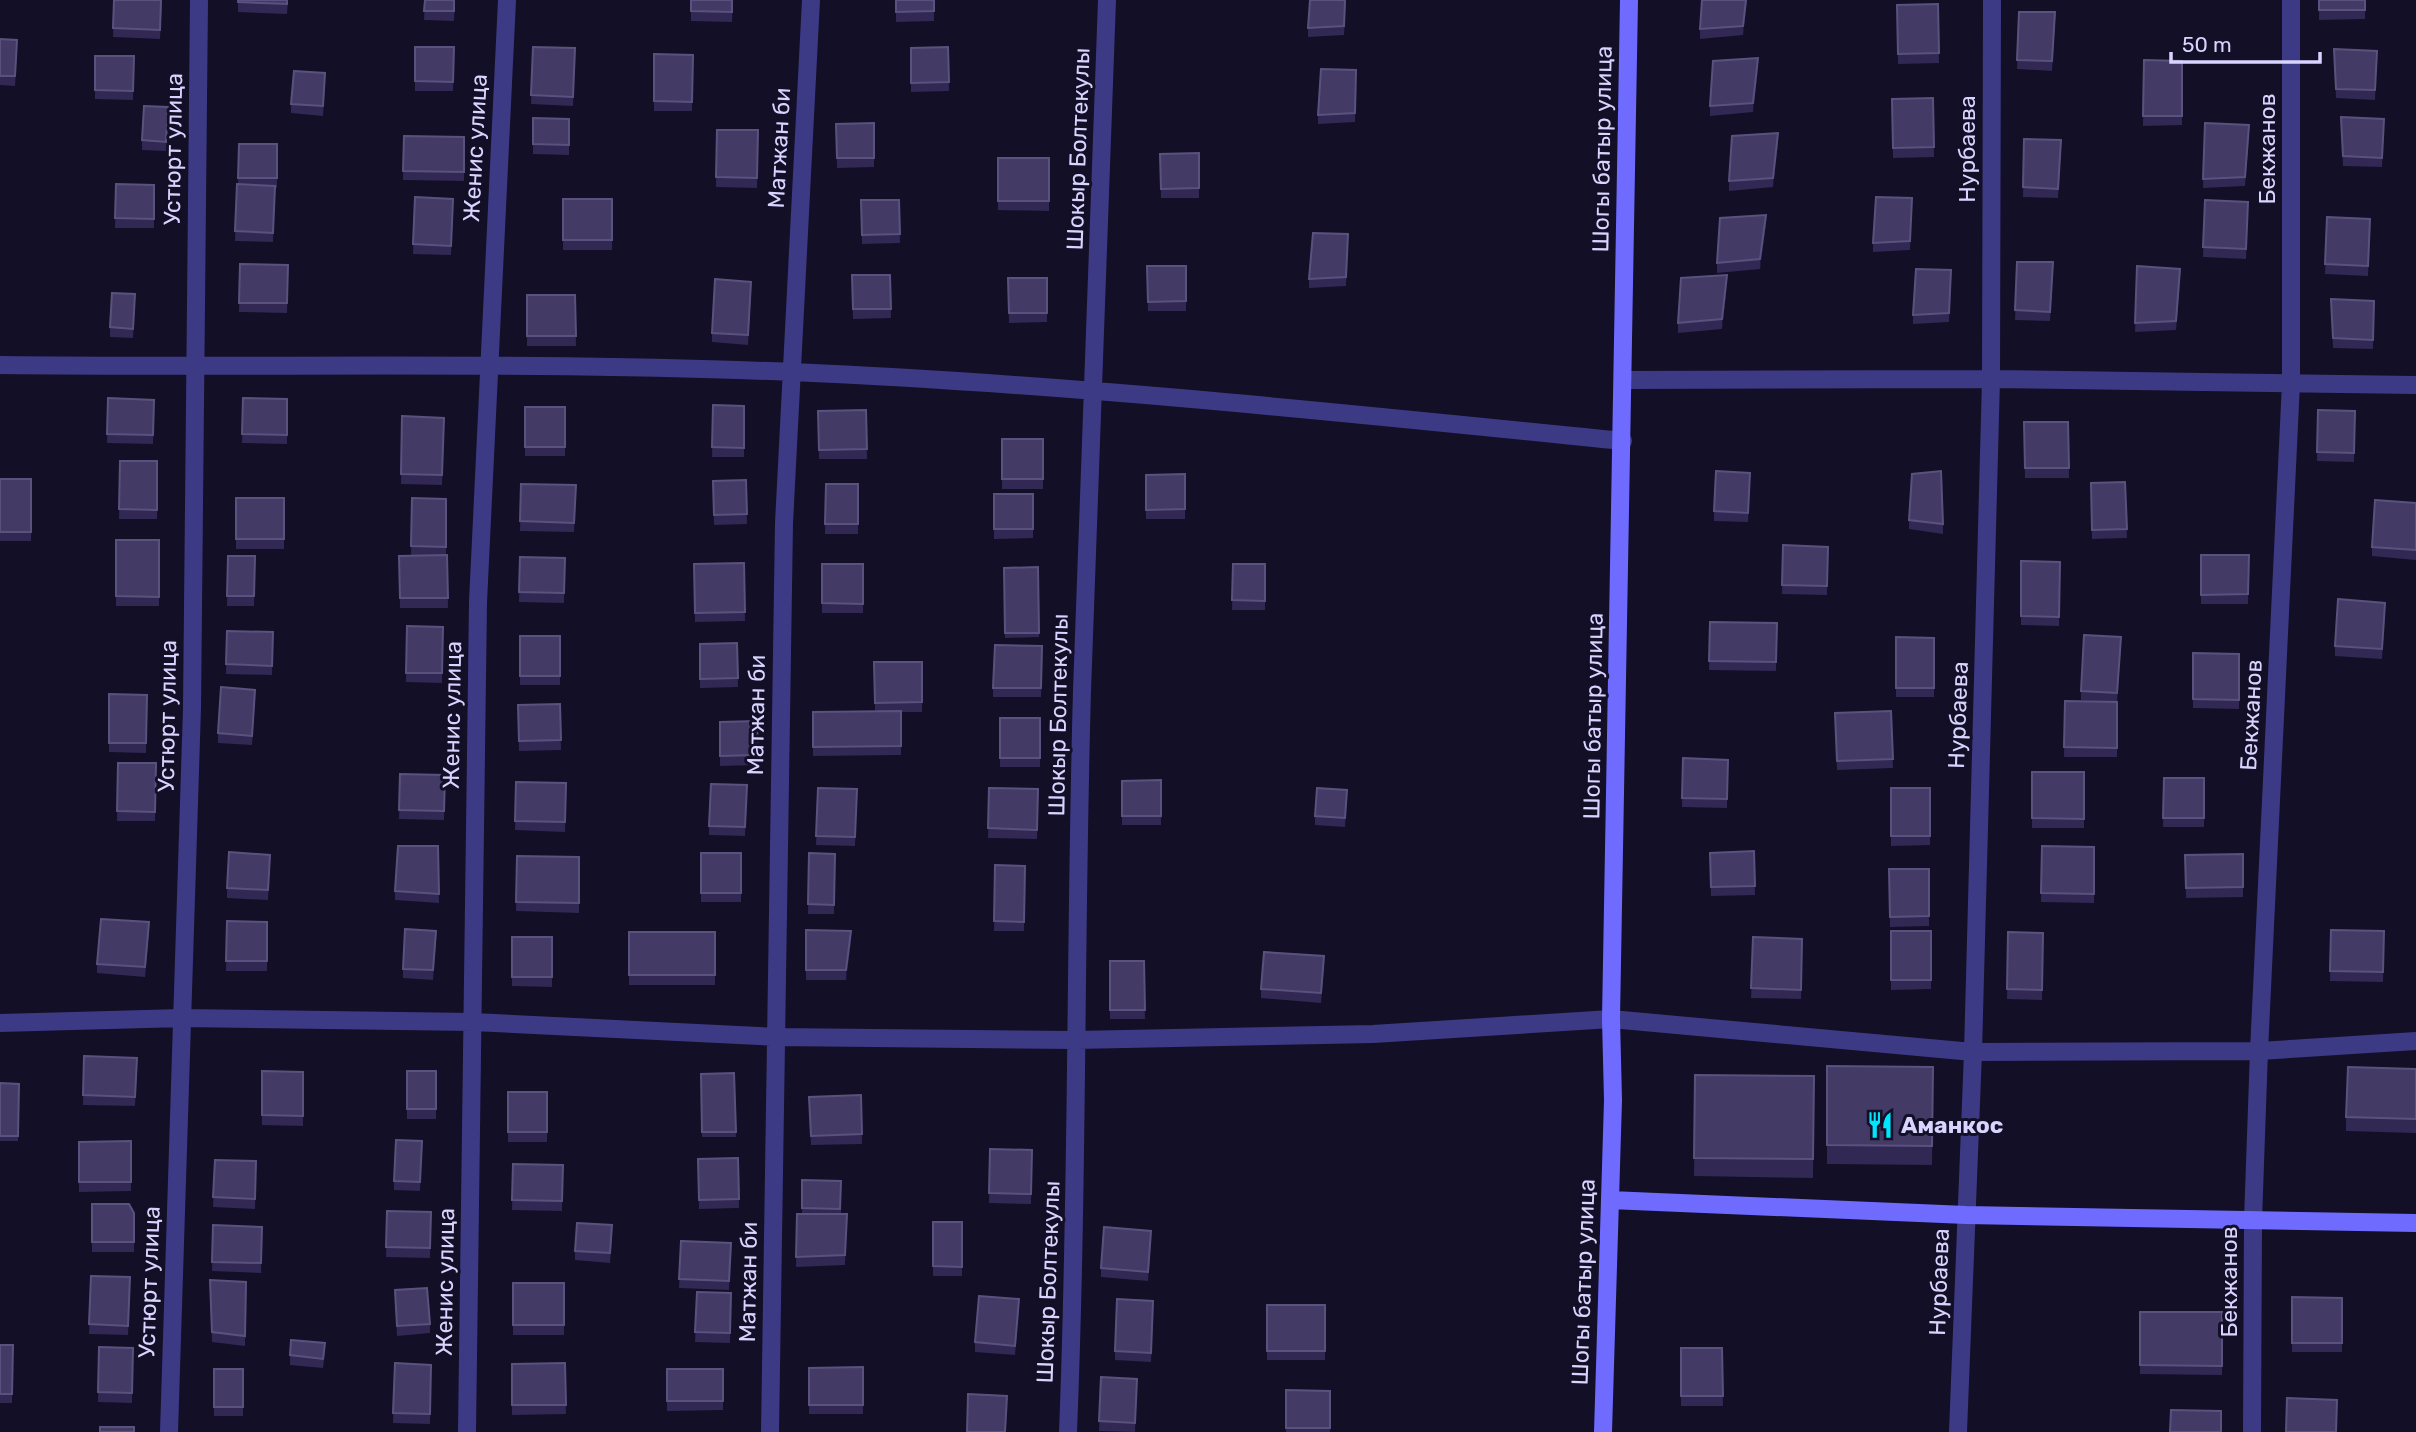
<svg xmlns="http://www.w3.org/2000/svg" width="2416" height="1432" font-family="Rubik,sans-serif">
  <rect width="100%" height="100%" fill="#130f26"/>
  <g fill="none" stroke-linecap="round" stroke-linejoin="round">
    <path stroke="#3d3a85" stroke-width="18" d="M0 365C264 368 528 361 792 372 1070 384 1346 413 1623 441
      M1623 380 1991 379 2416 385
      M0 1023 182 1018 473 1022 777 1037 1076 1040 1373 1034 1611 1019 1973 1052 2259 1051 2416 1041
      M169 1432 192 708 199 0
      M467 1432 478 602 507 0
      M770 1432 784 523 811 0
      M1068 1432C1078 1185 1075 938 1082 691 1089 460 1100 230 1107 0
      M1958 1432 1973 1052 1991 379 1992 0
      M2252 1432 2253 1220 2259 1051 2291 383V0"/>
    <path stroke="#6f6bff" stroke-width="18" d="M1610 1200 1966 1215 2416 1223
      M1603 1432 1613 1100 1611 1019 1629 0"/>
  </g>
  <path fill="#312854" d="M114 0H162L160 39 113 37Z
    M238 0H288L287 14 238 12Z
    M425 0H455L454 21 424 20Z
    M691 0H733L732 22 691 21Z
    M896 0H934V21L896 22Z
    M1346 0 1344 35 1308 37V28Z
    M1747 0 1743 35 1700 39V29Z
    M2319 0H2365V19L2319 20Z
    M1938 4 1939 63 1898 64 1897 5Z
    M2019 12 2055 22 2052 71 2017 69Z
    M0 39 17 50 15 86 0 85Z
    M415 47H454L453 91H415Z
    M533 47 575 48 573 106 531 104Z
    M948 47 949 91 911 92V48Z
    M2334 49 2377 51 2375 100 2336 98Z
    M654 54 693 55 692 111H654Z
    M95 56H134L133 100 95 99Z
    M2144 60 2182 61V125L2143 126Z
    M1758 68 1753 112 1710 116V106Z
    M1356 70 1355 122 1318 124V115Z
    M325 83 323 116 291 113V104Z
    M1933 98 1934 157 1893 158 1892 99Z
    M168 116 166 151 142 150V140Z
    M2341 117 2384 119 2382 167 2343 166Z
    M533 118 569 119V155L533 154Z
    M874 123V167L837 168 836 124Z
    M2205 123 2249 135 2245 186 2203 188Z
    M717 130H758L757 188 716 187Z
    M404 136 464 137V181L403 180Z
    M2024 139 2061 149 2058 198 2023 197Z
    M1778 143 1773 187 1729 191V181Z
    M239 144H277V188H275L273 242 235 241 237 184 238 185Z
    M1199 153V198H1161L1160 154Z
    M998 158H1049V211L998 210Z
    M116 184 154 185V228H115Z
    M415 197 453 209 451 255 413 254Z
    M1912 198 1910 250 1873 252V243Z
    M563 199H612V250H563Z
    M861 200H899L900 243 862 244Z
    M2205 200 2248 202 2246 259 2203 257Z
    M2327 217 2370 219 2368 276 2325 274Z
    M1766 224 1760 269 1717 273V263Z
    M1348 234 1346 286 1309 288V279Z
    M2017 262 2053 272 2050 321 2015 320Z
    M240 264 288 265 287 313 239 312Z
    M1147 266H1186V311H1148Z
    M2137 266 2180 279 2176 330 2135 332Z
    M1951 270 1949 322 1913 324V315Z
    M852 275H890L891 318 853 319Z
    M1008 278H1047V322L1009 323Z
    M1727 285 1722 329 1678 333V323Z
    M751 291 748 345 712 342V333Z
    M527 295H575L576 346H527Z
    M2331 299 2374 301 2373 349 2333 348Z
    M135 303 133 338 110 337V327Z
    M108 398 154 400 153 444 107 443Z
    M243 398 287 399V444L242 443Z
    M713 405 744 406V457H712Z
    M525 407H565V456H525Z
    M866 410 867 459H819L818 411Z
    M2318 410 2355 411 2354 462 2317 461Z
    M402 416 444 418 442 485 401 484Z
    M2024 422H2068L2069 478H2025Z
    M1002 439H1043V489H1002Z
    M120 461H157V519H119Z
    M1185 474V519H1146V475Z
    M0 479H31V541H0Z
    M746 480 747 524 714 525 713 481Z
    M2125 482 2127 538 2092 539 2091 483Z
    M1750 483 1748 522 1714 521V511Z
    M521 484 576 485 574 532 520 531Z
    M826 484H858V534H825Z
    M994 494H1033V538L994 539Z
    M236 498H284V549H236Z
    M412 498 446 499V555H447L448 608H400L399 556H411Z
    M2416 503V560L2372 556V547Z
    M1909 520 1943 524V534L1909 529Z
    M116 540H159V606H116Z
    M1783 545 1828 547 1827 595 1782 594Z
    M2201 555H2249L2248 604H2201Z
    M228 556H255L254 606H227Z
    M520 557 565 558 564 603 519 602Z
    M2021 561 2060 562 2059 626 2021 625Z
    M744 563 745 621 695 622 694 564Z
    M822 564H863V613H822Z
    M1233 564H1265V610H1232Z
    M1038 567 1039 637 1005 638 1004 568Z
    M2385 612 2382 659 2335 656V646Z
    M1710 622 1777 623 1776 671 1709 670Z
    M407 626 443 627 442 683 406 682Z
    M227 631 273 632 272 675 226 674Z
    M520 636H560V685H520Z
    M1896 637 1934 638V697H1896Z
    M737 643 738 687 700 688V644Z
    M1042 646 1041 697H993V688Z
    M2121 646 2117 702V757H2064L2065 701H2093L2081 700V691Z
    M2193 653 2239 654V709L2193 708Z
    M874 662H922V712H901V755L813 756V712L875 711Z
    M109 694 147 695 146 753 109 752Z
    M255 699 252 745 218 743V733Z
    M560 704 561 750 519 751 518 705Z
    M1891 711 1893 768 1837 770 1835 713Z
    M1000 718H1040V767H1000Z
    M757 721 758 765 720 766V722Z
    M1683 758 1728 760 1727 808 1682 807Z
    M118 763H156L155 821H117Z
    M2032 772H2084V828H2032Z
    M400 774 445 775 444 820 399 819Z
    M2164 778H2204V827H2163Z
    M1161 780V825H1122V781Z
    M516 782 566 783 565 832 515 830Z
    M747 785 745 836 709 835V826Z
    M818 788 857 789 855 846 816 845Z
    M989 788 1038 789 1037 839 988 838Z
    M1891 788H1930V845L1891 846Z
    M1347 790 1345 827 1315 825V816Z
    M438 846 439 903 395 900V891Z
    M2042 846 2094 847V903L2041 902Z
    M1754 851 1755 895 1711 896 1710 853Z
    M701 853H741V902H701Z
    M809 853 835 854 834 914H808Z
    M2243 854V897L2186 898 2185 855Z
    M270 855 268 900 227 898V888Z
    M517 856 579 857V913L516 911Z
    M995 865 1025 866 1024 931H994Z
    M1889 869H1929V926L1890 927Z
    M227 921 267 922V971H226Z
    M806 930 851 941 846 980H806Z
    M2331 930 2384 931 2383 982 2330 981Z
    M1891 931H1931V989L1891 990Z
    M149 932 145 977 97 973V964Z
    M629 932H715V985H629Z
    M2008 932 2043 933 2042 1000 2007 999Z
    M512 937H552V987L512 986Z
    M1753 937 1802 939 1801 999 1751 998Z
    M436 941 433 980 403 978V969Z
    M1110 961H1144L1145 1019H1110Z
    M1324 966 1321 1003 1261 998V989Z
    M84 1056 137 1058 135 1106 83 1105Z
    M1827 1066 1933 1067 1932 1165 1827 1164Z
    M2416 1069V1133L2346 1131V1117Z
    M262 1071 303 1072V1126L262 1125Z
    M407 1071H436V1119H407Z
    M734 1073 736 1137H702L701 1074Z
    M1695 1075 1814 1076 1813 1178 1694 1176Z
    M0 1083 19 1084 18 1141H0Z
    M508 1092H547V1142H508Z
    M861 1095 862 1144 811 1145 809 1097Z
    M131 1141V1191L79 1192V1142Z
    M422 1141 420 1191 394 1190V1181Z
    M990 1149 1032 1150 1031 1204 989 1203Z
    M738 1158 739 1208 699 1209 698 1159Z
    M215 1160 256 1161 255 1209 213 1207Z
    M513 1164 563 1165 562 1211 512 1210Z
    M802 1180 841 1181V1214H847L845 1265 796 1267 797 1214H802Z
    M92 1204 134 1213V1252H92Z
    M387 1211 431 1212 430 1258 386 1257Z
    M933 1222H962V1276H933Z
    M213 1225 262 1227 261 1273 212 1271Z
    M612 1234 610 1263 575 1260V1251Z
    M1151 1240 1148 1281 1101 1277V1268Z
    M681 1241 731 1243 729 1290 679 1288Z
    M91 1276 130 1277 128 1335 89 1334Z
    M210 1280 246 1282 245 1346 212 1342Z
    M513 1283H564V1335H513Z
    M395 1290 430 1324V1333L397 1336Z
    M697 1292 731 1293 730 1343 695 1342Z
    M2292 1297 2342 1298V1352H2292Z
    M1267 1305H1325V1360H1267Z
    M1019 1309 1015 1355 975 1352V1342Z
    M1153 1311 1151 1362 1115 1360V1351Z
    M2140 1312H2222V1375L2140 1374Z
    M0 1345H13L12 1403H0Z
    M99 1347 133 1348 132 1403 98 1402Z
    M1681 1348H1722L1723 1406H1681Z
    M325 1352 323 1368 290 1365V1355Z
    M395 1363 431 1365 430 1424 393 1423Z
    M565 1363 566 1414 512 1415V1364Z
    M863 1367V1414H809V1368Z
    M214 1369H243V1416H214Z
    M667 1369H723V1410L667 1411Z
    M1101 1377 1137 1379 1135 1432 1099 1431Z
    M1286 1390 1330 1391V1432H1286Z"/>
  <path fill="#1d163a" d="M1746 0H1747L1743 35V26Z
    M1758 58V68L1753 112V103Z
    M1778 133V143L1773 187V178Z
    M1766 215V224L1760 269V259Z
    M1727 275V285L1722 329V319Z
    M851 931V941L846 980V970Z"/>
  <path fill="#433a66" stroke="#5a527e" stroke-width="2" d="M114 0H161L160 30 113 28Z
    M238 0H287V4L238 2Z
    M425 0H454V11H424Z
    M691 0H732V12L691 11Z
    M896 0H934V11L896 12Z
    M1310 0H1345L1344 26 1308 28Z
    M1702 0H1746L1743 26 1700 29Z
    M2319 0H2365V10H2319Z
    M1938 4 1939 53 1898 54 1897 5Z
    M2019 12H2055L2052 61 2017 60Z
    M0 39 17 40 15 76H0Z
    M415 47H454L453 82 415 81Z
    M533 47 575 48 573 97 531 95Z
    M948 47 949 82 911 83V48Z
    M2334 49 2377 51 2375 90 2336 89Z
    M654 54 693 55 692 102 654 101Z
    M95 56H134L133 91 95 90Z
    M1758 58 1753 103 1710 106 1713 61Z
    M2144 60 2182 61V116H2143Z
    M1321 69 1356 70 1355 113 1318 115Z
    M294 71 325 73 323 106 291 104Z
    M1933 98 1934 147 1893 148 1892 99Z
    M144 106 168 107 166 142 142 140Z
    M2341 117 2384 119 2382 158 2343 156Z
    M533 118 569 119V145L533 144Z
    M874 123V158H837L836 124Z
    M2205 123 2249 125 2245 177 2203 179Z
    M717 130H758L757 178 716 177Z
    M1778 133 1773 178 1729 181 1732 136Z
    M404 136 464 137V172L403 171Z
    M2024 139 2061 140 2058 189 2023 187Z
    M239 144H277V178H238Z
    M1199 153V188L1161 189 1160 154Z
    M998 158H1049V201H998Z
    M116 184 154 185V219L115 218Z
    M237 184 275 186 273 233 235 231Z
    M415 197 453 199 451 246 413 244Z
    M1876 197 1912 198 1910 241 1873 243Z
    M563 199H612V240H563Z
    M861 200H899L900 234 862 235Z
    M2205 200 2248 202 2246 249 2203 247Z
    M1766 215 1760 259 1717 263 1720 218Z
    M2327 217 2370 219 2368 266 2325 264Z
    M1313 233 1348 234 1346 277 1309 279Z
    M2017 262H2053L2050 312 2015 310Z
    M240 264 288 265 287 303H239Z
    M1147 266H1186V301L1148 302Z
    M2137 266 2180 269 2176 321 2135 323Z
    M1916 269 1951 270 1949 313 1913 315Z
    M852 275H890L891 309H853Z
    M1727 275 1722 319 1678 323 1681 278Z
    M1008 278H1047V313H1009Z
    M715 279 751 282 748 335 712 333Z
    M112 293 135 294 133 329 110 327Z
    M527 295H575L576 336H527Z
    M2331 299 2374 301 2373 340 2333 338Z
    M108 398 154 400 153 435 107 434Z
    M243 398 287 399V435L242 434Z
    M713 405 744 406V448L712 447Z
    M525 407H565V447H525Z
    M866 410 867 449 819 450 818 411Z
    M2318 410 2355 411 2354 453 2317 452Z
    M402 416 444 418 442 475 401 474Z
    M2024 422H2068L2069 468H2025Z
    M1002 439H1043V479H1002Z
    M120 461H157V510L119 509Z
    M1716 471 1750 473 1748 513 1714 511Z
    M1941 471 1943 524 1909 520 1912 474Z
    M1185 474V509L1146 510V475Z
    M0 479H31V532H0Z
    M746 480 747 514 714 515 713 481Z
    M2125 482 2127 529 2092 530 2091 483Z
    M521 484 576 485 574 523 520 521Z
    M826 484H858V524H825Z
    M994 494H1033V529H994Z
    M236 498H284V539H236Z
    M412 498 446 499V547L411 546Z
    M2375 500 2416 503V550L2372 547Z
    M116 540H159V597L116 596Z
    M1783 545 1828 547 1827 586 1782 585Z
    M447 555 448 598H400L399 556Z
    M2201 555H2249L2248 594 2201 595Z
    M228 556H255L254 596H227Z
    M520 557 565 558 564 593 519 592Z
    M2021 561 2060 562 2059 617 2021 616Z
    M744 563 745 612 695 613 694 564Z
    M822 564H863V604L822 603Z
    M1233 564H1265V601L1232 600Z
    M1038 567 1039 633H1005L1004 568Z
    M2338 599 2385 603 2382 649 2335 646Z
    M1710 622 1777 623 1776 662 1709 661Z
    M407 626 443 627 442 673H406Z
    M227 631 273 632 272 666 226 664Z
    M2084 635 2121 637 2117 693 2081 691Z
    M520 636H560V676H520Z
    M1896 637 1934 638V688H1896Z
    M737 643 738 678 700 679V644Z
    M995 645 1042 646 1041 688H993Z
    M2193 653 2239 654V700L2193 699Z
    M874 662H922V702L875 703Z
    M221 687 255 690 252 736 218 733Z
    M109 694 147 695 146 743H109Z
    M2065 701 2117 702V748L2064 747Z
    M560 704 561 740 519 741 518 705Z
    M901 711V746L813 747V712Z
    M1891 711 1893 759 1837 761 1835 713Z
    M1000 718H1040V758H1000Z
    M757 721 758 755 720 756V722Z
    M1683 758 1728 760 1727 799 1682 798Z
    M118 763H156L155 812 117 811Z
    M2032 772H2084V819L2032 818Z
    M400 774 445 775 444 811 399 810Z
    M2164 778H2204V818H2163Z
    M1161 780V816H1122V781Z
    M516 782 566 783 565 822 515 821Z
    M711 784 747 785 745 827 709 826Z
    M818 788 857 789 855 837 816 836Z
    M989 788 1038 789 1037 830 988 828Z
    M1317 788 1347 790 1345 818 1315 816Z
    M1891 788H1930V836H1891Z
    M398 846H438L439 894 395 891Z
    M2042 846 2094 847V894L2041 893Z
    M1754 851 1755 886 1711 887 1710 853Z
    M229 852 270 855 268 890 227 888Z
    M701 853H741V893H701Z
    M809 853 835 854 834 905 808 904Z
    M2243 854V887L2186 888 2185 855Z
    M517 856 579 857V903L516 902Z
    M995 865 1025 866 1024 922 994 921Z
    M1889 869H1929V916L1890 917Z
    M101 919 149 922 145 967 97 964Z
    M227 921 267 922V961H226Z
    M405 929 436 931 433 970 403 969Z
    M806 930 851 931 846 970H806Z
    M2331 930 2384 931 2383 972 2330 971Z
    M1891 931H1931V980H1891Z
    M629 932H715V975H629Z
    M2008 932 2043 933 2042 990 2007 989Z
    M512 937H552V977H512Z
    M1753 937 1802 939 1801 990 1751 988Z
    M1264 952 1324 956 1321 993 1261 989Z
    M1110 961H1144L1145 1010H1110Z
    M84 1056 137 1058 135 1097 83 1095Z
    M1827 1066 1933 1067 1932 1146 1827 1145Z
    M2348 1067 2416 1069V1119L2346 1117Z
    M262 1071 303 1072V1116L262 1115Z
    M407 1071H436V1109H407Z
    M734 1073 736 1132H702L701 1074Z
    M1695 1075 1814 1076 1813 1159 1694 1158Z
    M0 1083 19 1084 18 1136H0Z
    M508 1092H547V1132H508Z
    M861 1095 862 1134 811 1136 809 1097Z
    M396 1140 422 1141 420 1182 394 1181Z
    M131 1141V1182H79V1142Z
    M990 1149 1032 1150 1031 1194 989 1193Z
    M738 1158 739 1199 699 1200 698 1159Z
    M215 1160 256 1161 255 1199 213 1197Z
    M513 1164 563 1165 562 1201 512 1200Z
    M802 1180 841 1181 840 1209 802 1208Z
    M92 1204H129L134 1213V1242H92Z
    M387 1211 431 1212 430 1248 386 1247Z
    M797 1214H847L845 1255 796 1257Z
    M933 1222H962V1267L933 1266Z
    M577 1223 612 1225 610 1253 575 1251Z
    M213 1225 262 1227 261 1263 212 1262Z
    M1104 1227 1151 1231 1148 1272 1101 1268Z
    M681 1241 731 1243 729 1281 679 1279Z
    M91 1276 130 1277 128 1326 89 1324Z
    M210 1280 246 1282 245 1336 212 1332Z
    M513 1283H564V1325H513Z
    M427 1288 430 1324 397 1326 395 1290Z
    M697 1292 731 1293 730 1333 695 1332Z
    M979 1296 1019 1299 1015 1346 975 1342Z
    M2292 1297 2342 1298V1343H2292Z
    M1117 1299 1153 1301 1151 1353 1115 1351Z
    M1267 1305H1325V1351H1267Z
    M2140 1312H2222V1366L2140 1365Z
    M291 1340 325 1343 323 1359 290 1355Z
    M0 1345H13L12 1394H0Z
    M99 1347 133 1348 132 1393 98 1392Z
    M1681 1348H1722L1723 1396H1681Z
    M395 1363 431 1365 430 1414 393 1413Z
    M565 1363 566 1405H512V1364Z
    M863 1367V1405H809V1368Z
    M214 1369H243V1407H214Z
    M667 1369H723V1401H667Z
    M1101 1377 1137 1379 1135 1423 1099 1421Z
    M1286 1390 1330 1391V1428H1286Z
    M968 1394 1007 1396 1005 1432H967Z
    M2287 1398 2337 1400 2336 1432H2286Z
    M2171 1410 2221 1411V1432H2170Z
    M100 1427H134V1432H100Z"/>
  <defs>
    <symbol id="restaurant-bare" viewBox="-9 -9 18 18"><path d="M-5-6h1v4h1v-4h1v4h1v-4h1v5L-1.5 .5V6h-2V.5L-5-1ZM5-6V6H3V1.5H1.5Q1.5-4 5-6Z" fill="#00e5ff" stroke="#130f26" stroke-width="2.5" paint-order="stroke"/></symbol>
  </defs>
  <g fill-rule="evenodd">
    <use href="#restaurant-bare" x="1861" y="1106" width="38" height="38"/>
  </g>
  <g text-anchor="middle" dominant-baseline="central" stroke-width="6" stroke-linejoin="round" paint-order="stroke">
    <g font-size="23" fill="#d9d4ff" stroke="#130f26">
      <text transform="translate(475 148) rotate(-87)">Женис улица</text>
      <text transform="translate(779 148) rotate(-87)">Матжан би</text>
      <text transform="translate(173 149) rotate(-89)">Устюрт улица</text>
      <text transform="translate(1078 149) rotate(-88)">Шокыр Болтекулы</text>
      <text transform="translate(1602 149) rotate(-89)">Шогы батыр улица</text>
      <text transform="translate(1967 149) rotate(-90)">Нурбаева</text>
      <text transform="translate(2267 149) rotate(-90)">Бекжанов</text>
      <text transform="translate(452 715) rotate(-89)">Женис улица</text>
      <text transform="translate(756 715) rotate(-89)">Матжан би</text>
      <text transform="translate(1058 715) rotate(-89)">Шокыр Болтекулы</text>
      <text transform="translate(1958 715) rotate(-88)">Нурбаева</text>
      <text transform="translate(2251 715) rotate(-87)">Бекжанов</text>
      <text transform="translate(167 716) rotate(-89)">Устюрт улица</text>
      <text transform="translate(1593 716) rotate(-89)">Шогы батыр улица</text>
      <text transform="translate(149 1282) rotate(-88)">Устюрт улица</text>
      <text transform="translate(445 1282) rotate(-89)">Женис улица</text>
      <text transform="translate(748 1282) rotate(-89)">Матжан би</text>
      <text transform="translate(1048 1282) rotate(-88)">Шокыр Болтекулы</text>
      <text transform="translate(1583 1282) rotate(-88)">Шогы батыр улица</text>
      <text transform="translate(1939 1282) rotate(-88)">Нурбаева</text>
      <text transform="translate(2229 1282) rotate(-90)">Бекжанов</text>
    </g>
    <g font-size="23" font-weight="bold" fill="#d9d4ff" stroke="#130f26" text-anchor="start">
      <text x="1901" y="1125">Аманкос</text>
    </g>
  </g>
  <path d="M2171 52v10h149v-10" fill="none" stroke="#d9d4ff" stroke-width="3.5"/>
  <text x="2182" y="52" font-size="21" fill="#d9d4ff" stroke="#130f26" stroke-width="5" paint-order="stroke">50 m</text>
</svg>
